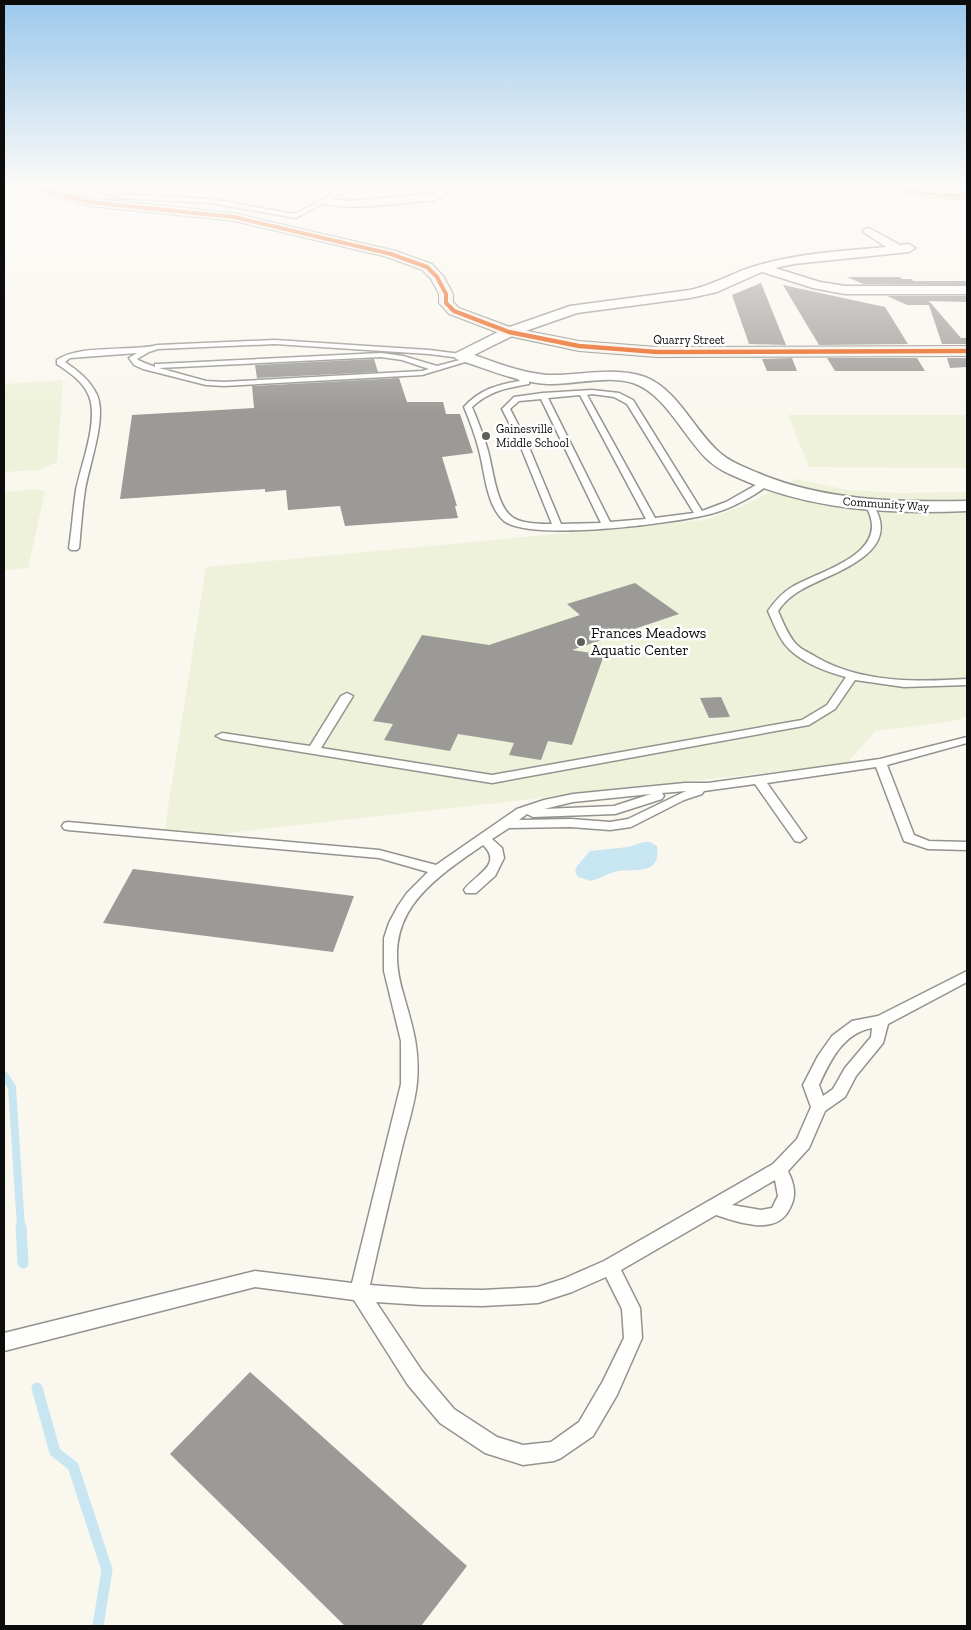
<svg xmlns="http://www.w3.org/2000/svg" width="971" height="1630" font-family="'Zilla Slab',serif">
  <rect width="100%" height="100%" fill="#faf7ef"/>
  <path fill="#eef2da" d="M63 380 57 462 39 470 4 472V384Z
    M788 415H967V468L809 467Z
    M796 479 848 490 900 493 967 492V717L953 721 876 731 846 764 163 840 206 567 706 520 745 505Z
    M37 489 45 492 28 568 4 570V492Z"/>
  <path fill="#c8e6f2" d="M644 842H650L657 846C662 878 631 867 614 872 606 874 599 879 591 881L578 877 575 872 577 866 590 851 628 847Z"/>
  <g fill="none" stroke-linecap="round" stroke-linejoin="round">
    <path stroke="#c8e6f2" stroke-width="8" d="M4 1075 12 1087 21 1228"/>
    <path stroke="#c8e6f2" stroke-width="11" d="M21 1227 23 1263
      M37 1388 55 1452 73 1466 107 1570 98 1626"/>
  </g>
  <path fill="#9c9a96" d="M847 277H900L902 279H912L913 281H967V285L863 284Z
    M761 283 786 345 749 344 732 295Z
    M783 285 885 307 908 344 819 345Z
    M887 296H967V302L929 301 961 338H967V344H942L929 305H907Z
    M792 358 797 371H767L762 359Z
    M827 358H917L925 371H835Z
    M947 358H967V367L950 368Z
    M374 359 378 372 257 378 255 365Z
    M399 378 407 402H443L446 414H460L473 453 442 457 457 506H455L458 518 345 526 340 506 288 510 286 490 265 492V489L120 499 132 415 254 408 252 386Z
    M635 583 679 614 572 650 604 655 572 745 548 741 541 760 509 755 514 743 458 734 450 751 384 740 393 724 373 721 422 635 489 645 580 615 567 604Z
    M721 697 730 717 709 718 700 698Z
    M133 869 354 896 333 952 103 923Z
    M250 1372 467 1566 421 1626H345L170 1454Z"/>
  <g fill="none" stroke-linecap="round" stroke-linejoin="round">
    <defs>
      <path id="lane" d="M82 186H90L119 194 210 199 295 214 336 192 312 186H321L344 192 296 218 210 203 119 198Z
        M275 340 429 350 461 354 465 356 461 358 429 354 275 344 158 349 149 352 137 359 140 361 155 367V364H158L381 353 403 356 437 366 471 357 475 359 422 375 224 386 206 385 143 369 134 365 129 358 137 353 70 358 65 362C78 371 90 380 97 395 107 418 89 465 85 490 82 509 81 529 79 548L77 550H71L69 548C72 529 73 510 76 490 81 465 99 421 89 396 83 381 70 373 57 364V360C80 344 129 352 158 345ZM381 357 402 360 429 369 422 371 224 382 206 381 159 368Z
        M513 371H519L529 380V384C506 388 489 391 472 407 478 422 484 436 488 451 493 469 496 504 511 516 520 524 540 524 552 524L518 440 502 409 514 397 543 393 592 390 619 393 633 400 702 511 726 502 763 481 770 483C760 493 732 508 717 512 683 523 531 542 504 521 486 505 485 472 479 450 475 435 470 421 464 407 479 390 498 384 520 381L513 375ZM592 394 614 397 627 404 694 513 655 518 587 395ZM580 395 646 519 610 522 548 398ZM541 399 601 523 561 524 526 440 510 409 519 401Z
        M869 502 872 503C906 554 832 572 801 590 792 595 784 602 778 611 783 622 788 636 797 645 802 650 810 653 816 657 861 683 916 682 967 679V685L904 687 855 680 835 709 809 725 492 783 222 739 216 736 222 733 310 746 341 696 347 693 353 696 321 748 492 775 802 720 827 705 846 677C827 672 803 663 789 649 779 639 774 624 768 611 775 601 782 593 792 587 821 570 895 553 865 505Z
        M967 737V743L887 765 914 835 929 841 967 842V850L928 849 904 841 876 767 767 783 806 838 800 842 795 841 755 784 704 791 702 794 684 800 631 827 610 830 571 827 509 828 492 839 502 848 504 858 495 876 476 893H466L464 890C474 875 504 865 483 845 426 884 380 916 403 993 412 1025 420 1048 417 1082 415 1104 407 1127 402 1148 391 1194 380 1239 370 1285L422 1289 483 1290 538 1287 563 1279 604 1261 773 1164 797 1139 811 1107 803 1085 818 1056 832 1036 852 1021 878 1016 967 971V982L888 1024 883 1043 856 1076 845 1097 825 1111 809 1148 788 1171C794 1184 797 1195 790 1208 777 1237 738 1222 716 1215L621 1270 640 1308 642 1338 617 1395 593 1436 561 1458 554 1461 523 1465 485 1453 440 1423 408 1385 354 1300 255 1287 4 1351V1333L255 1271 352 1283 401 1084V1041L384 971V938L389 923 398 906 407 893 428 872 379 858 68 830 64 829 62 826 64 823 68 822 379 850 436 865 517 809 544 800 573 794 685 783H708L880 759ZM686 791 628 819 610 822 571 819 519 820 527 814 533 817 615 814 662 799 664 796 662 793ZM651 794 614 806 544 809 573 802ZM872 1028 871 1037 845 1068 833 1089 823 1096 819 1085C830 1061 843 1033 872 1028ZM775 1180 778 1196 772 1208 761 1210 732 1205ZM606 1277 622 1309 624 1338 603 1381 579 1422 551 1442 523 1445 497 1437 454 1409 422 1371 376 1302 422 1305 483 1306 538 1303 572 1292Z"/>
      <path id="street" d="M437 186H447L444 196 435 200C414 202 331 213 319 201L324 198 349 201 432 194 435 192Z
        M882 186C910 186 938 191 967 193V199L931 197 887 189Z
        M869 228 900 245 909 244 915 248 909 252 794 264 775 268 820 282 845 286H966L967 294H845L813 288 762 272 717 292 690 298 577 313 514 335 474 355C497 363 522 373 547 375 579 376 613 366 645 377 678 390 693 429 719 452 730 462 744 467 758 473 825 501 896 502 967 501V511C893 514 818 511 748 482 734 476 720 471 709 461 684 438 665 393 633 383 606 375 575 385 547 384 516 382 485 368 456 359L454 356 456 353 504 329 570 306 690 290C714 285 735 271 759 265 800 253 843 251 886 247L865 233 863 231 865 229Z"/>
      <path id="secondary" d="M25 186H43L89 198 234 213 396 251 432 264 444 277 453 294V302L459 308 513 328 579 341 657 347 967 346V356L657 357 579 351 504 335 449 314 439 303V294L431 279 422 270 387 257 234 221 88 206 27 188Z"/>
    </defs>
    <use href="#lane" stroke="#93928e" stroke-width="3"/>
    <use href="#street" stroke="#93928e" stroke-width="3"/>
    <use href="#secondary" stroke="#8a8885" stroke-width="2"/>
    <use href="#lane" fill="#fefefd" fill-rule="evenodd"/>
    <use href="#street" fill="#fefefd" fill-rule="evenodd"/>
    <use href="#secondary" fill="#f4f2e8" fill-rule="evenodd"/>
    <defs>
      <path id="cycleway-far1" d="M31 186 88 202 234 217 391 254 427 267 437 277 446 294V303L452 309
        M887 186 931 194 967 196"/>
      <path id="cycleway" d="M451 308 454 311 509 332 579 346 657 352 967 351"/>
    </defs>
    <use href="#cycleway-far1" stroke="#fff" stroke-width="5"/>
    <use href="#cycleway" stroke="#fff" stroke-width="6"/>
    <use href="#cycleway-far1" stroke="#e8590c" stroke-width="4"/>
    <use href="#cycleway" stroke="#e8590c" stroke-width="4.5"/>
  </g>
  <linearGradient id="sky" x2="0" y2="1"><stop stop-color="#9bc8ec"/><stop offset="0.45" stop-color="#fdfbf8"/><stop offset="1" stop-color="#fdfbf8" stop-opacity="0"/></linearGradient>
  <rect width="971" height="414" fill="url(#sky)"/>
  <g fill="#5f5e5b" stroke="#fff" stroke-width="2">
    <circle cx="486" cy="436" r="5"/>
    <circle cx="581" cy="642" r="5"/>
  </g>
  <g text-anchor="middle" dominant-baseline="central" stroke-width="5" stroke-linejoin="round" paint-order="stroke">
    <g font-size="12" fill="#0c0c0c" stroke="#fff">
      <text x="689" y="340">Quarry Street</text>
      <text transform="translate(886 504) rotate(4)">Community Way</text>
    </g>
    <g font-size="12" fill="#0c0c0c" stroke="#fff" text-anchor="start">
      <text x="496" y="429">Gainesville<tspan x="496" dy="14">Middle School</tspan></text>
    </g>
    <g font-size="15" fill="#0c0c0c" stroke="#fff" text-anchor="start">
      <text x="591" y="633">Frances Meadows<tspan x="591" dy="17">Aquatic Center</tspan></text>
    </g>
  </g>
  <rect width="971" height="1630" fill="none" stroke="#0c0c0c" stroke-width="10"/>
</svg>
